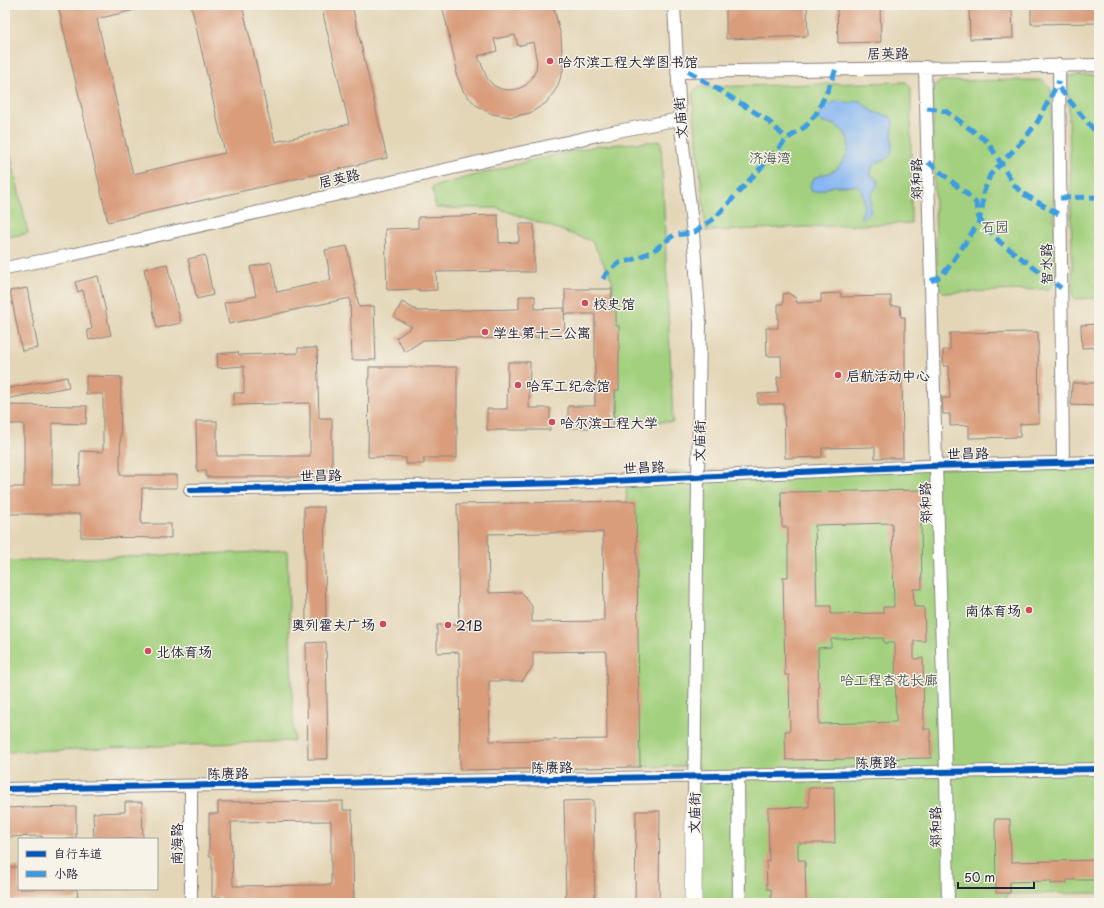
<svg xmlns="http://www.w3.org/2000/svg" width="1104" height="908" font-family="'Playpen Sans','LXGW WenKai TC',sans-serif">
  <rect width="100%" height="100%" fill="#f7f3e8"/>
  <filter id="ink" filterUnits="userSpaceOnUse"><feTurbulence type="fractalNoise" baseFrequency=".025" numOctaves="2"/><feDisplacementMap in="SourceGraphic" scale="8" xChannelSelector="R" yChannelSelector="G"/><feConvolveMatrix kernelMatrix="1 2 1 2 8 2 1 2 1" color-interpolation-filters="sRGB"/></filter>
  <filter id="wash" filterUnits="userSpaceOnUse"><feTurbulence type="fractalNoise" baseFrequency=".012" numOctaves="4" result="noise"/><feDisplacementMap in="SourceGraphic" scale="16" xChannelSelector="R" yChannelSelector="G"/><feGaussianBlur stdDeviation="0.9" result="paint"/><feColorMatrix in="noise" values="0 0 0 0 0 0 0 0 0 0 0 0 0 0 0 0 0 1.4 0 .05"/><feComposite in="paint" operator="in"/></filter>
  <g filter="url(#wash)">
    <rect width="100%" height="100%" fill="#efe4c7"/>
    <path fill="#e3d6b7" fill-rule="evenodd" d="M5 5H1099V903H5ZM19 839H157V889H19Z"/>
    <path fill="#a3d07e" stroke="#62795c" d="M1099 75V298L1073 299 1068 76Z
      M1042 80 1051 89 1056 281 1049 289 944 293 937 286 932 88 941 81Z
      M906 82 911 88V223L706 231 692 94 698 87Z
      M5 129 28 233 5 238Z
      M661 141 673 422 618 421 612 280 592 241 497 208H436L432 187 529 161 596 146Z
      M1099 467V893L1007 894 1006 903H700L698 766 630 767 626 472Z
      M287 551 294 741 5 752V561Z"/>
    <path fill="#87b7f2" stroke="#546c96" d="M838 101 851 103 856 101H860L874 112 891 117 893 121 892 138V147L891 155 886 159 873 165 870 175 877 179 878 184 876 188 873 192 871 196 870 213 863 218 860 217C861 215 862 213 863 211 866 204 863 191 858 186H833L815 192 811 191C807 173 825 177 835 170 839 167 842 162 845 158 856 141 842 122 823 123L819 120C819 110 829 103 838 101Z"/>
    <g id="blocks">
      <path fill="#d99d7b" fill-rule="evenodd" d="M58 5H143V8L97 19 133 174 225 153 191 5H242L275 142 349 124 321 5H352L387 158 108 222Z
        M442 5H553L561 36 563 70 557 88 546 103 530 113 511 117 492 114 476 105 463 91 455 71 457 70ZM515 35 518 46 533 42 537 62 536 70 532 78 526 85 518 89 509 90 501 89 493 85 487 78 478 56 497 51 494 39Z
        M726 5H807L808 36 726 39Z
        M837 5H880L881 42 838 43Z
        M969 5H1012L1013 38 970 39Z
        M1031 5H1099V23L1031 24Z
        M498 215 499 243 519 242V224H534V272H520V271L436 272 437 290 419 291V289L387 290 385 229 418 228V217Z
        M347 246 359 307 374 306 376 360H352L350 298 229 324 224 303 256 296 250 267 271 262 277 292 331 280 325 250Z
        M205 255 213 295 197 299 188 259Z
        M167 264 181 323 157 328 144 269Z
        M98 276 111 335 89 340 87 330 92 329 83 290 78 292 75 282Z
        M27 288 38 348 22 351 10 291Z
        M565 289H612V307H616V326H619V390H615V412H613V428H568V406H595V314H565Z
        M788 293 796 298 797 303 821 302V294L841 293V297L891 296V306H900L901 317H905V372H902L903 458H875V447L822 448V457L785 458 784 404H758V394L778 393 777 377H782L781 356H767L766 328H778V304H783V294Z
        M519 296H535V309L564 308 565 337 423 340 405 352 396 338 412 327 394 317 402 302 418 311 519 309Z
        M1099 324V347L1082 348 1081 325Z
        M1038 332 1039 423 1020 424V437L969 438V425L950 426V414H943L942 398H950L949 366H943V350H950V333Z
        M298 348H317L319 418H332V470H324V477H206V471H197L196 421H217V456H310V403L234 405V393H244V366L218 368 217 354 238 352 239 355 298 353Z
        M508 362H530L529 408H550V430H487V409H507Z
        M369 367H457V458H424V464H406V458L368 457Z
        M86 376 121 377 120 475H177V488H142L141 524H171V538L81 537V514H5V487H24V424H5V405L87 406 86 424 52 423V485H79L80 451 103 452V394H86Z
        M67 377 69 387 5 399V389Z
        M1072 383H1099V406L1071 405Z
        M927 490V519H921L922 589H913L914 607H924L925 641H914V659L923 658 924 729H930L931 758 786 760 785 731H790L789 675H785L783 577H788V527H782L781 492ZM892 523 894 607H883V613L831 614V606H817L815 525ZM883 638 884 643H895L896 722 819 724 818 648 831 647V639Z
        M636 501 640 767 460 770 459 652 437 653V625H459L457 504ZM603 532 604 621 532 622V606L521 592 489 593 488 534ZM606 651 607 739 490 741 489 681H522L533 666V652Z
        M304 507H324L326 623H306Z
        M326 642 328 759H308L306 643Z
        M834 787 835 843H798V860H805L806 903H771V889H767L766 861H769L768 808 809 807V788Z
        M593 800 595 903H566L564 801Z
        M343 801V810H352L354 903H221V897H212V856H209V814H218V802ZM331 821V885L233 886 231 822Z
        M125 802H142L143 839H94L93 813 125 812Z
        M30 807V808L76 807V839H42V836L5 837V808Z
        M636 811H660L659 903H635Z
        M995 819H1010L1011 862 1099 860V880H1067V883L1051 884V881L1010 882V893H996Z
        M5 867H19V889H77L78 899 5 900Z"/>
    </g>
  </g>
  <g filter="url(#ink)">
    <use href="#blocks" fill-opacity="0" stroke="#888381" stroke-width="1"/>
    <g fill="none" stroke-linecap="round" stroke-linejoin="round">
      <defs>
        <path id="minor" d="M674 5 680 119 693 233 700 323 694 799
          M1059 65 1063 463
          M925 67 936 465 946 772 948 903
          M677 72 1099 65
          M5 268 71 255 602 134 680 119
          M190 490 570 483 927 466 1099 462
          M738 776 739 903
          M191 786V903
          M5 789 1099 769"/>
        <path id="secondary" d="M693 903 694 799"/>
      </defs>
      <use href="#minor" stroke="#888381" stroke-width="14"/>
      <use href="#secondary" stroke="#888381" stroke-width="18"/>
      <use href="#minor" stroke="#fff" stroke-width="12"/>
      <use href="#secondary" stroke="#fff" stroke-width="17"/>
      <path stroke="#3c9ce2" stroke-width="5" stroke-dasharray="10 5" stroke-linecap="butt" d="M688 71 766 119 787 139
        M1059 88 1099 136
        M927 108 937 109 947 112 988 142 1014 185 1022 193 1060 215
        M928 162 967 194 976 203 979 219 1001 243 1061 288
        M1060 198 1099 197
        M603 279 606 274 619 263 632 260 653 251 674 235 693 233 715 218 787 139 806 126 816 114 826 94 836 69
        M931 281 941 276 948 268 978 224 982 210 983 194 990 175 1026 137 1038 121 1059 81"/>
      <defs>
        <path id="cycleway" d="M190 490 570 483 927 466 1099 462
          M5 789 1099 769"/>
      </defs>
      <use href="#cycleway" stroke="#f7f3e8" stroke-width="8"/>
      <use href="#cycleway" stroke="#0057b8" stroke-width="6"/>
    </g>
  </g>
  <g fill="#d1495b" stroke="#f7f3e8" stroke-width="1.5">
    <circle cx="550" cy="61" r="4"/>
    <circle cx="585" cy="303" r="4"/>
    <circle cx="485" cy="332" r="4"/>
    <circle cx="838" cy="375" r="4"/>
    <circle cx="518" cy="385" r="4"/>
    <circle cx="552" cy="422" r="4"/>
    <circle cx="1029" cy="610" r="4"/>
    <circle cx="383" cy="624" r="4"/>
    <circle cx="448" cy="625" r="4"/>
    <circle cx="148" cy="651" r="4"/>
  </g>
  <g text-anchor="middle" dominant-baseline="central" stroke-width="3" stroke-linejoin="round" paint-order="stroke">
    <g font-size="14" fill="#22223b" stroke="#f7f3e8">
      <text transform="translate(888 53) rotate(-1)">居英路</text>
      <text transform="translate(680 118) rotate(-95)">文庙街</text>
      <text transform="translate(339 178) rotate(-13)">居英路</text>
      <text transform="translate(916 179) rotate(-91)">郑和路</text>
      <text transform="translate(1046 264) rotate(-91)">智水路</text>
      <text transform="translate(699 441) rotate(-89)">文庙街</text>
      <text transform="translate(968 453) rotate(-1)">世昌路</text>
      <text transform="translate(644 467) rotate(-3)">世昌路</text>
      <text transform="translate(321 475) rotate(-1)">世昌路</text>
      <text transform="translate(925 503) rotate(-92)">郑和路</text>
      <text transform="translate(876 762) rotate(-1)">陈赓路</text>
      <text transform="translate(552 767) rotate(-1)">陈赓路</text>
      <text transform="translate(228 773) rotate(-1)">陈赓路</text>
      <text transform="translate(694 813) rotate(-89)">文庙街</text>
      <text transform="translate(935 827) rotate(-91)">郑和路</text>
      <text transform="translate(176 844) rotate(-90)">南海路</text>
    </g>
    <g font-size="14" fill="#22223b" stroke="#f7f3e8" text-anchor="start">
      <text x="558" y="61">哈尔滨工程大学图书馆</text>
      <text x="593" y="303">校史馆</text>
      <text x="493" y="332">学生第十二公寓</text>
      <text x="846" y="375">启航活动中心</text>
      <text x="526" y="385">哈军工纪念馆</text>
      <text x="560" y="422">哈尔滨工程大学</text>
      <text x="1021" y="610" text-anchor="end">南体育场</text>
      <text x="375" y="624" text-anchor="end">奥列霍夫广场</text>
      <text x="456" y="625">21B</text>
      <text x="156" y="651">北体育场</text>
    </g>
    <g font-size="14" fill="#49564f" stroke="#f7f3e8">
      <text x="770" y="157">济海湾</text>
      <text x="995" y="226">石园</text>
      <text x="889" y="679">哈工程杏花长廊</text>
    </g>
  </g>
  <rect width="1104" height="908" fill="none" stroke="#f7f3e8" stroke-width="20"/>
  <rect x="18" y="838" width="140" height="52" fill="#f7f3e8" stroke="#a29fa3"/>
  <rect x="26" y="851" width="20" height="6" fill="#0057b8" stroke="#a29fa3"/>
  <text x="54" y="858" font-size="12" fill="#22223b">自行车道</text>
  <rect x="26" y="871" width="20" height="6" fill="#3c9ce2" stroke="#a29fa3"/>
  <text x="54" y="878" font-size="12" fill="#22223b">小路</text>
  <path d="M958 882v6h76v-6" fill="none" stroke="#22223b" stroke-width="2"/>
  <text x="964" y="882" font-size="12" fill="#22223b" stroke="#f7f3e8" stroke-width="3" paint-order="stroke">50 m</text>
</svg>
